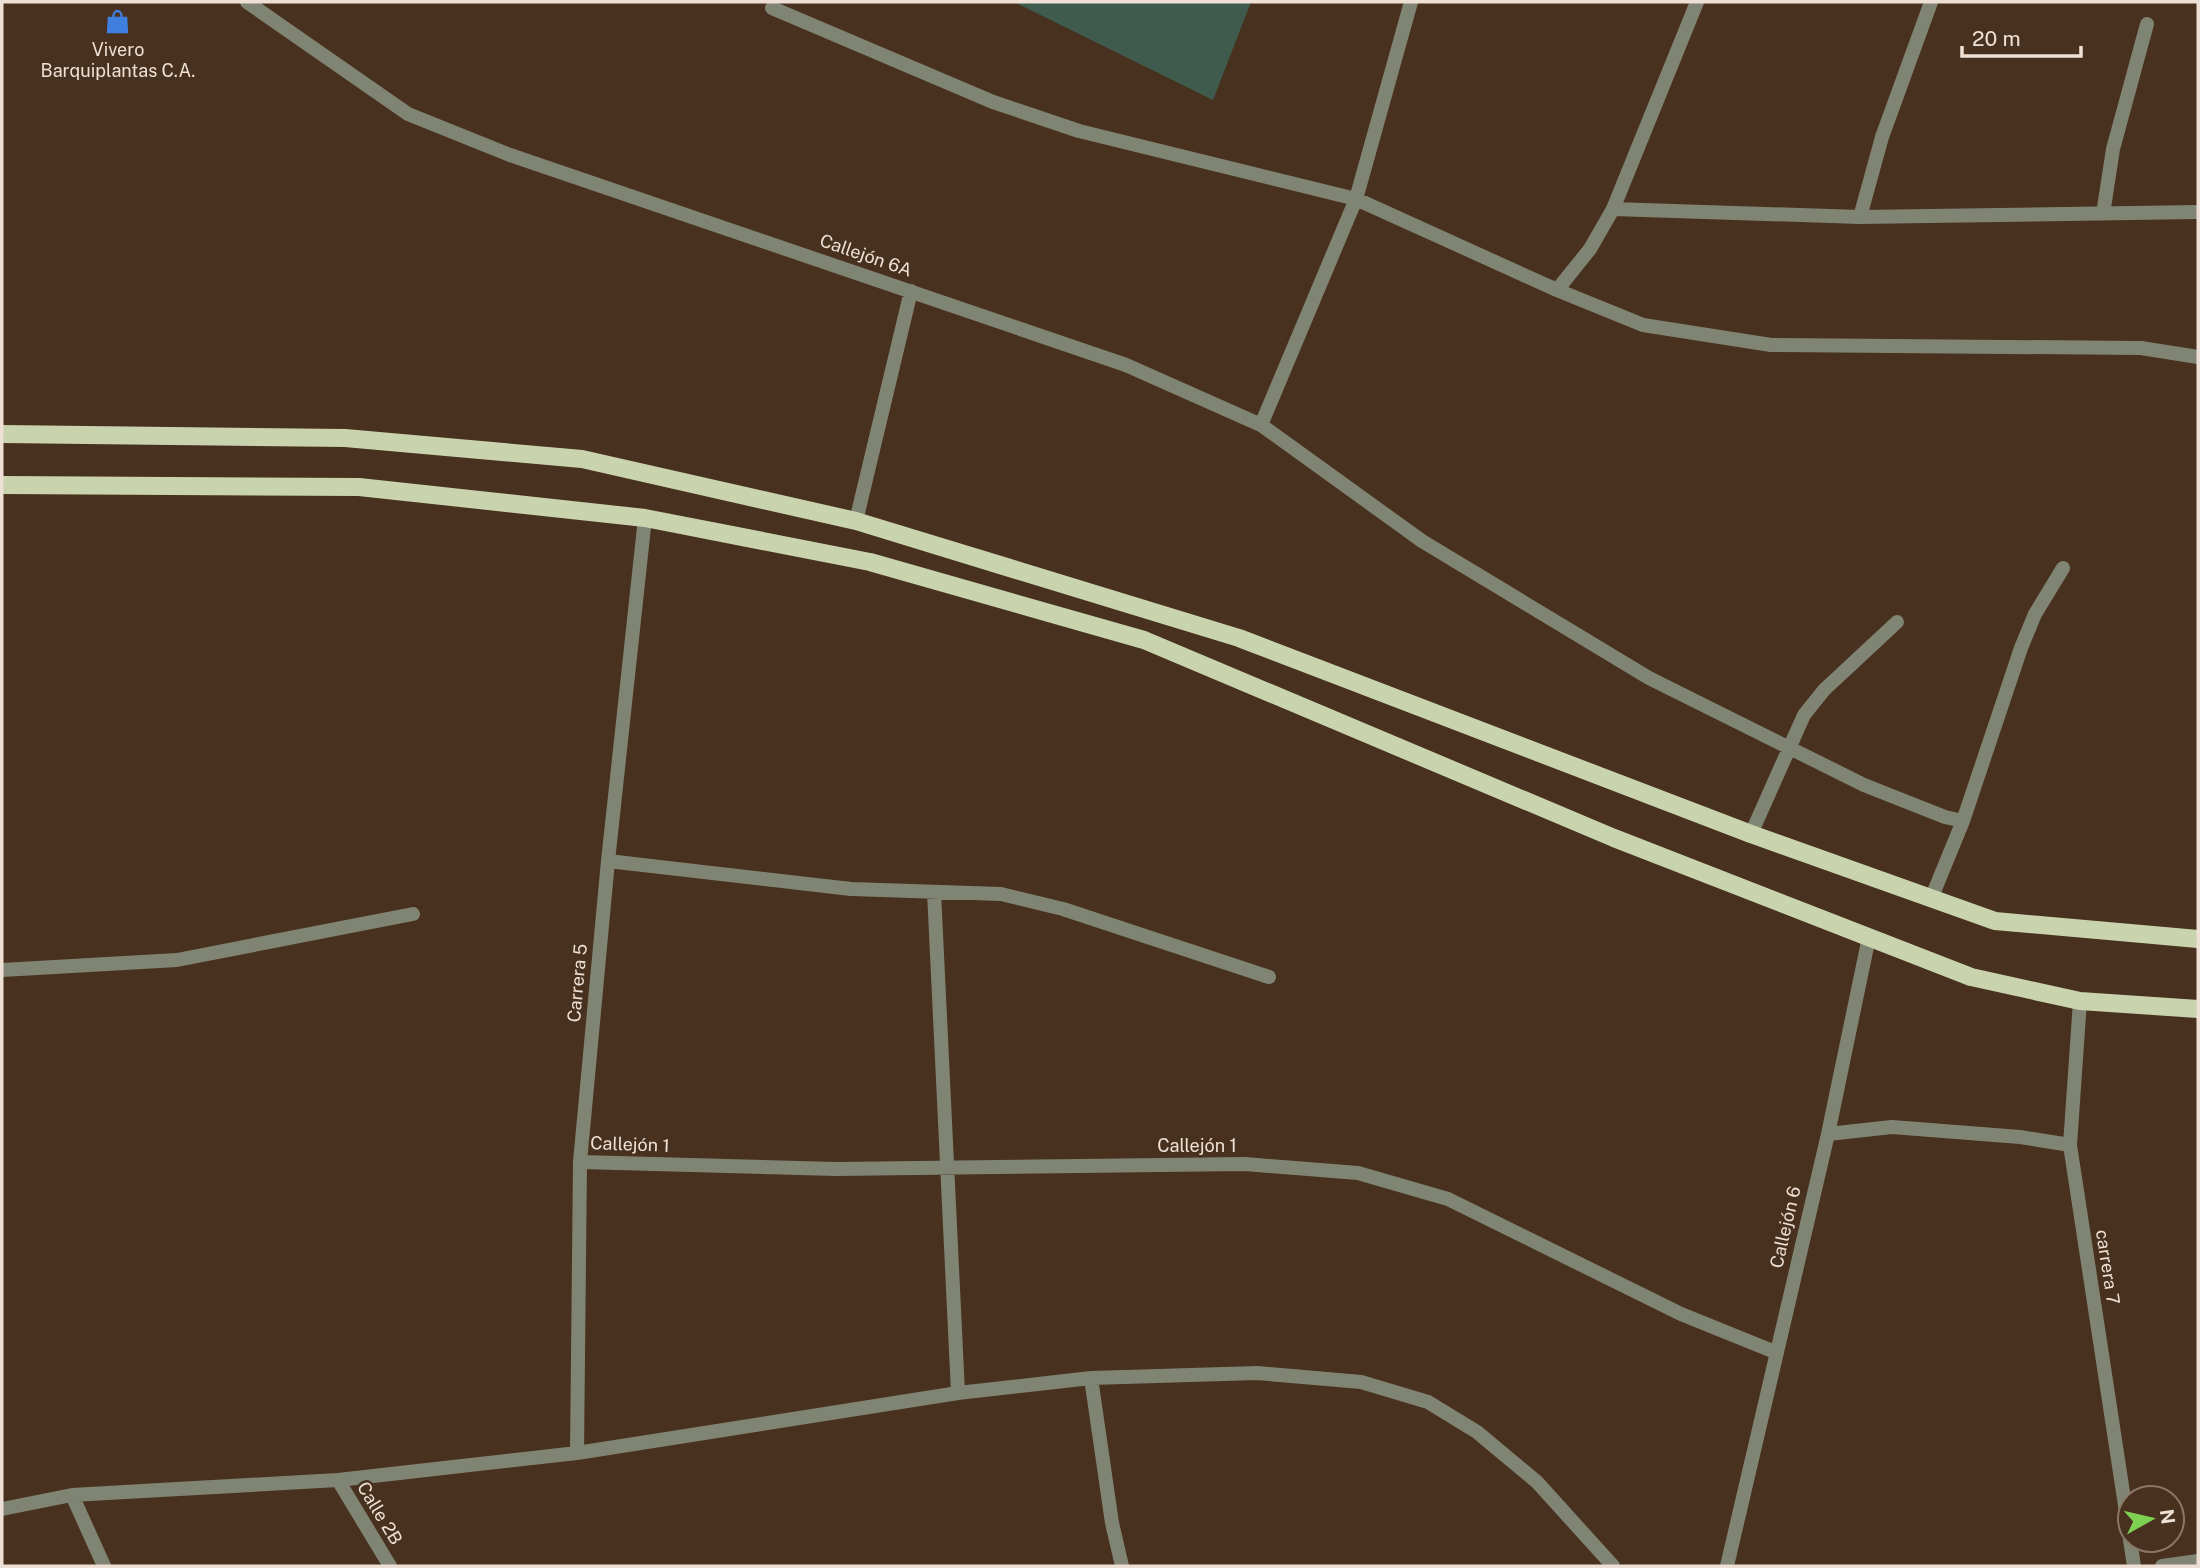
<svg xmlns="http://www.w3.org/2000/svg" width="2200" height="1568" font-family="'Public Sans',sans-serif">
  <rect width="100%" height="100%" fill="#48311e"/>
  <path fill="#3f5b4d" d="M1014 2H1251L1213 100Z"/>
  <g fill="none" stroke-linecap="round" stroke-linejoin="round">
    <path stroke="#808573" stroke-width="14" d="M247 2 408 114 510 155 1126 365 1261 425 1356 199 1411 2
      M772 8 993 102 1079 131 1356 199 1557 290 1590 249 1613 209 1697 2
      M1613 209 1860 217 2198 212
      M2103 214 2113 149 2147 24
      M1860 217 1882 137 1931 2
      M1557 290 1643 325 1771 345 2141 348 2198 357
      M1261 425 1422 541 1649 678 1864 785 1945 817 1963 821 2021 648 2035 614 2063 568
      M856 521 911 291
      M1751 834 1804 715 1824 690 1897 622
      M608 861 851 889 1001 894 1063 909 1269 977
      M934 892 958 1393
      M1931 899 1963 821
      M2 970 177 960 413 914
      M2080 1001 2070 1145 2130 1538
      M1828 1134 1869 937
      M580 1162 836 1169 1245 1164 1358 1173 1448 1199 1681 1314 1775 1352
      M1091 1378 1112 1523 1122 1566
      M577 1453 580 1162 608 861 645 518
      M338 1480 390 1566
      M72 1495 104 1566
      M2 1509 72 1495 338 1480 577 1453 958 1393 1091 1378 1257 1373 1361 1382 1428 1402 1477 1432 1537 1482 1613 1566
      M2130 1540 2134 1566
      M1727 1566 1828 1134 1892 1127 2020 1137 2070 1145
      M2162 1566 2198 1561"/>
    <path stroke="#c9d3ae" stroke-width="18" d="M2 434 345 438 582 459 856 521 1239 638 1751 834 1995 921 2198 939
      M2 485 359 487 645 518 870 562 1144 640 1614 838 1971 977 2080 1001 2198 1009"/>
  </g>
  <defs>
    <symbol id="shop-bare" viewBox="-9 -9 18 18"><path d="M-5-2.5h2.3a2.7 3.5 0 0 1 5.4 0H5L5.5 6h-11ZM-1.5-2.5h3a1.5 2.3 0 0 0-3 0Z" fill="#3f7fe0" stroke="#48311e" stroke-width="2.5" paint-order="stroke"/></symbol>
  </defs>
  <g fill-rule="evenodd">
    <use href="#shop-bare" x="100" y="4" width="35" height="35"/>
  </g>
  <g text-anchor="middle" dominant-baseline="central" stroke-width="5" stroke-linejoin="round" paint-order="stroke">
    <g font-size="18" fill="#efe0d5" stroke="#48311e">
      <text x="118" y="49">Vivero<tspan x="118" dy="21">Barquiplantas C.A.</tspan></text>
    </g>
    <g font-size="18" fill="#efe0d5" stroke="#48311e">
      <text transform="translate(866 255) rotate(19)">Callejón 6A</text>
      <text transform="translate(577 983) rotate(-85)">Carrera 5</text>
      <text transform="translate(630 1144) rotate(2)">Callejón 1</text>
      <text x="1197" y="1145">Callejón 1</text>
      <text transform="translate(1785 1227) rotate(-77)">Callejón 6</text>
      <text transform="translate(2108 1267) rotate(81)">carrera 7</text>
      <text transform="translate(380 1513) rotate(59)">Calle 2B</text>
    </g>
  </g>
  <rect width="2200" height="1568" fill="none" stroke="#efe0d5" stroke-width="7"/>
  <g transform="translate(2151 1519) rotate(82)"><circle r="33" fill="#48311e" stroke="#8b7767" stroke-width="2"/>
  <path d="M0-5L12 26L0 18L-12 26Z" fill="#7ed153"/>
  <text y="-10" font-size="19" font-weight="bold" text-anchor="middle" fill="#efe0d5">N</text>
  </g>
  <path d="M1962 46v10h119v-10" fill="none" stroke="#efe0d5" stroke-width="3.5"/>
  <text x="1972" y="46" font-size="21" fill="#efe0d5" stroke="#48311e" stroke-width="5" paint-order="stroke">20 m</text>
</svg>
